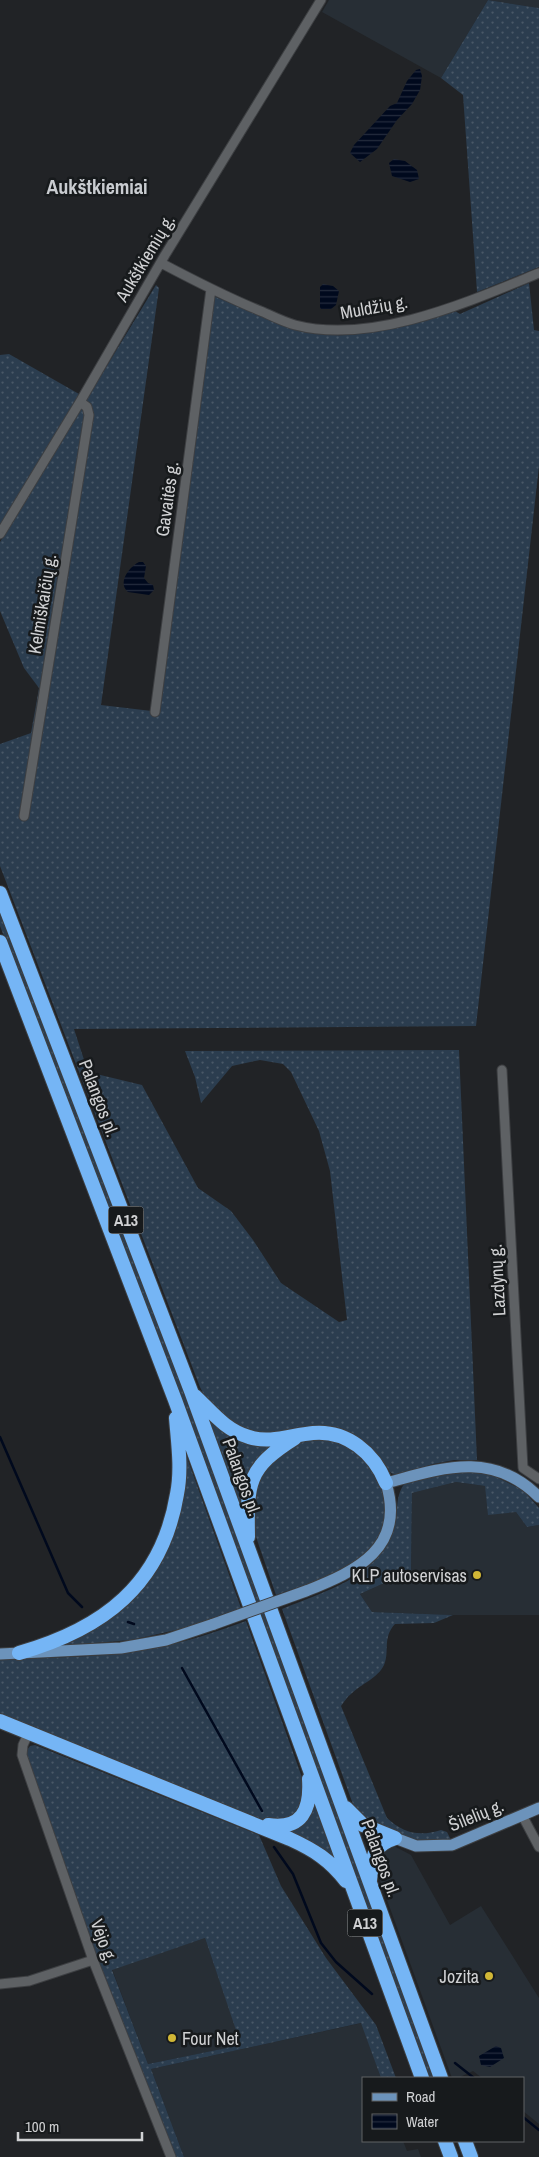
<svg xmlns="http://www.w3.org/2000/svg" width="539" height="2157" font-family="'Archivo Narrow',sans-serif">
  <defs>
    <pattern id="grass-dots" width="8" height="8" patternUnits="userSpaceOnUse" patternTransform="scale(1.25)"><rect width="8" height="8" fill="#2b3d4f"/><path d="M2 2h.1M6 6h.1" fill="none" stroke="#495867" stroke-width="1.8" stroke-linecap="round"/></pattern>
    <pattern id="water-rules" width="6" height="5" patternUnits="userSpaceOnUse" patternTransform="scale(1.25)"><rect width="6" height="5" fill="#00091d"/><path d="M0 2.5h6" fill="none" stroke="#242c3d"/></pattern>
  </defs>
  <rect width="100%" height="100%" fill="#212326"/>
  <path fill="#272e35" d="M329 0H539V8L488 0 441 78 322 12Z
    M456 1482 485 1486 516 1512 527 1527 539 1525V1615H453L372 1612 360 1594 411 1571 412 1493Z
    M392 1845 411 1855 450 1925 481 1906 539 1998V2124L523 2111V2078H482L473 2071 458 2078H452L375 1867 376 1856Z
    M205 1938 242 2045 148 2064 112 1969Z
    M362 2023 381 2078H363V2141H403L407 2151 418 2149 421 2157H184L151 2069Z"/>
  <path fill="url(#grass-dots)" fill-rule="evenodd" d="M488 0 539 8V267L477 292 463 95 441 78Z
    M529 283 534 330 539 331V466L476 1026 74 1029 88 1072 142 1085 198 1188 231 1211 253 1240 281 1283 339 1322 347 1320 330 1171 319 1131 291 1072 283 1064 260 1060 232 1066 201 1103 195 1077 185 1051 459 1050 477 1460H454L433 1464 397 1475 391 1473 377 1454 357 1438 274 1436 238 1429 207 1401 200 1387 0 866V744L31 733 39 688 24 668 0 611V542L156 285 159 288 101 705 160 712 213 296C248 310 285 329 322 334 361 340 417 322 455 311L460 314Z
    M9 354 79 394 0 525V355Z
    M0 909 199 1429 435 2078H429L151 1318 0 926Z
    M207 1417 278 1442 241 1511Z
    M314 1439C328 1440 341 1442 354 1450 358 1452 361 1456 365 1460 386 1481 392 1512 378 1540 373 1548 363 1556 357 1562 340 1576 297 1587 276 1595L254 1531V1494L258 1477 288 1446Z
    M184 1449 241 1608 185 1628 131 1640 58 1646 93 1629 170 1541 180 1512 186 1478Z
    M457 1470 490 1474 523 1490 539 1508V1525L527 1527 516 1512 488 1515 485 1486 456 1482 412 1493 411 1571 360 1594 372 1612 453 1615 434 1623 395 1624C382 1638 390 1651 384 1665 378 1678 361 1684 351 1694 347 1697 344 1702 341 1706L387 1818C403 1833 419 1837 441 1830L447 1832 451 1840C418 1849 387 1830 359 1814L354 1807 282 1609C323 1592 376 1578 393 1532 399 1516 394 1496 405 1483Z
    M246 1621 304 1783 306 1793 298 1814 276 1823 251 1816 0 1715V1660C51 1657 104 1658 154 1648 186 1642 216 1632 246 1621Z
    M35 1745 259 1835 281 1886 326 1958 376 2025 396 2078H381L361 2023 151 2069 184 2157H175L103 1975 27 1760 26 1752 30 1746ZM205 1938 241 2045 148 2064 112 1970Z
    M314 1798 335 1859 334 1860 284 1830Z"/>
  <path fill="url(#water-rules)" d="M420 69 422 76 420 90 412 104 397 120 377 149 360 162 350 153 354 145 390 106 397 103 407 81 416 70Z
    M394 159 405 161 417 170 419 179 410 182 392 176 389 163Z
    M323 284 333 286 339 291 336 305 331 309H321L320 307V287Z
    M139 562H143L146 566 144 578 148 583 153 585 154 590 149 595 128 592C117 583 129 567 139 562Z
    M496 2046 501 2048 504 2058 490 2067 481 2065 479 2056Z"/>
  <g fill="none" stroke-linecap="round" stroke-linejoin="round">
    <path stroke="#00091d" stroke-width="2.5" d="M0 1437 68 1593 82 1607
      M128 1622 134 1624
      M182 1668 262 1811
      M274 1847 293 1874 321 1943 336 1962 372 1994
      M455 2063 474 2078
      M523 2117 539 2130"/>
    <defs>
      <path id="minor" d="M161 263C195 281 228 298 263 312 274 317 284 322 295 325 372 345 468 302 539 273
        M0 534 80 402 165 255 321 0
        M155 712 211 289
        M24 816 89 415 87 407 80 402
        M502 1070 523 1468 539 1479
        M29 1732 23 1745 22 1755 93 1960 171 2157
        M522 1815 539 1847
        M0 1984 29 1981 93 1960"/>
      <path id="major" d="M306 1591C357 1571 406 1548 386 1483 442 1468 492 1450 539 1497
        M0 1654 121 1648 166 1640 214 1624
        M395 1838 416 1846 452 1845 539 1808"/>
      <path id="highway" d="M0 893 191 1391 441 2078
        M0 942 175 1400 422 2078
        M195 1396C212 1412 225 1430 249 1437 270 1444 291 1435 313 1433 347 1430 374 1453 386 1483
        M248 1537C247 1483 247 1468 295 1438
        M19 1653C103 1629 162 1585 177 1494 182 1469 178 1443 176 1418
        M0 1721 290 1839C314 1850 330 1860 346 1881
        M346 1808 363 1825 395 1838
        M268 1825C302 1830 311 1810 309 1779
        M370 1880C373 1858 371 1846 395 1838
        M445 2141 451 2157
        M465 2141 471 2157"/>
    </defs>
    <use href="#minor" stroke="#3d3f42" stroke-width="11"/>
    <use href="#major" stroke="#3d3f42" stroke-width="13"/>
    <use href="#highway" stroke="#3d3f42" stroke-width="16"/>
    <use href="#minor" stroke="#5e6164" stroke-width="9"/>
    <use href="#major" stroke="#6c93bb" stroke-width="11"/>
    <use href="#highway" stroke="#75b5f5" stroke-width="14"/>
    <defs>
      <path id="major-bridge" d="M214 1624 306 1591"/>
    </defs>
    <use href="#major-bridge" stroke="#3d3f42" stroke-width="13" stroke-linecap="butt"/>
    <use href="#major-bridge" stroke="#6c93bb" stroke-width="11"/>
  </g>
  <g fill="#d1b736" stroke="#171a1c" stroke-width="2">
    <circle cx="477" cy="1575" r="5"/>
    <circle cx="489" cy="1976" r="5"/>
    <circle cx="172" cy="2038" r="5"/>
  </g>
  <g text-anchor="middle" dominant-baseline="central" stroke-width="5" stroke-linejoin="round" paint-order="stroke">
    <g fill="#171a1c" stroke="#989a9c" stroke-width="1">
      <rect x="108.5" y="1206.5" width="35" height="27" rx="4"/>
      <rect x="347.5" y="1909.5" width="35" height="27" rx="4"/>
    </g>
    <g font-size="16" font-weight="bold" fill="#d0d1d3">
      <text x="126" y="1220">A13</text>
      <text x="365" y="1923">A13</text>
    </g>
    <g font-size="18" fill="#d0d1d3" stroke="#171a1c">
      <text transform="translate(145 258) rotate(-59)">Aukštkiemių g.</text>
      <text transform="translate(374 307) rotate(-10)">Muldžių g.</text>
      <text transform="translate(167 499) rotate(-82)">Gavaitės g.</text>
      <text transform="translate(42 604) rotate(-81)">Kelmiškaičių g.</text>
      <text transform="translate(99 1098) rotate(69)">Palangos pl.</text>
      <text transform="translate(497 1280) rotate(-93)">Lazdynų g.</text>
      <text transform="translate(242 1477) rotate(70)">Palangos pl.</text>
      <text transform="translate(476 1815) rotate(-22)">Šilelių g.</text>
      <text transform="translate(381 1858) rotate(70)">Palangos pl.</text>
      <text transform="translate(104 1941) rotate(70)">Vėjo g.</text>
    </g>
    <g font-size="18" fill="#d0d1d3" stroke="#171a1c" text-anchor="end">
      <text x="467" y="1575">KLP autoservisas</text>
      <text x="479" y="1976">Jozita</text>
      <text x="182" y="2038" text-anchor="start">Four Net</text>
    </g>
    <g font-size="20" font-weight="bold" fill="#c9ccd0" stroke="#171a1c">
      <text x="97" y="186">Aukštkiemiai</text>
    </g>
  </g>
  <rect x="362" y="2077" width="162" height="65" fill="#171a1c" stroke="#616365"/>
  <rect x="372" y="2093" width="25" height="8" fill="#6c93bb" stroke="#616365"/>
  <text x="406" y="2102" font-size="15" fill="#d0d1d3">Road</text>
  <rect x="372" y="2114" width="25" height="15" fill="url(#water-rules)" stroke="#616365"/>
  <text x="406" y="2127" font-size="15" fill="#d0d1d3">Water</text>
  <path d="M18 2132v8h124v-8" fill="none" stroke="#d0d1d3" stroke-width="2.5"/>
  <text x="25" y="2132" font-size="15" fill="#d0d1d3" stroke="#171a1c" stroke-width="4" paint-order="stroke">100 m</text>
</svg>
